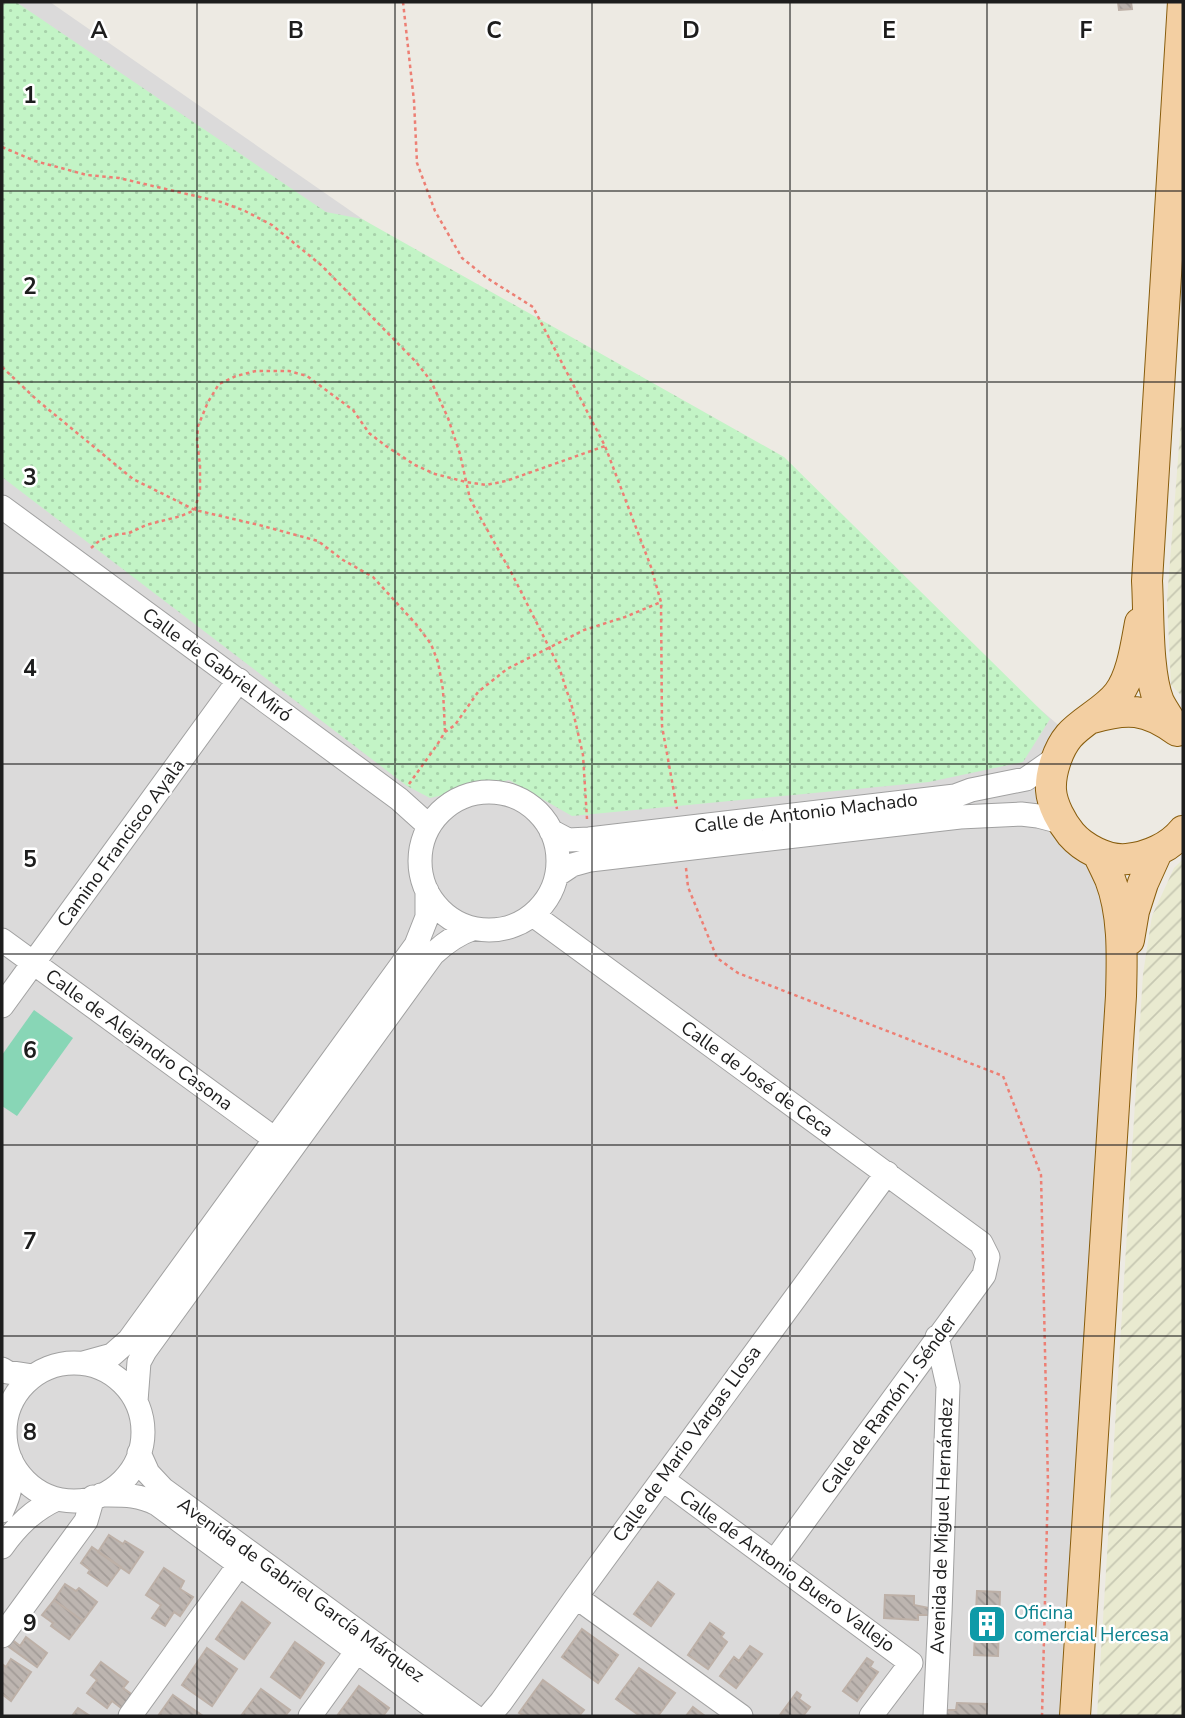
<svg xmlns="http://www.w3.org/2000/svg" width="1185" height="1718" font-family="'Nunito Sans',sans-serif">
  <defs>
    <pattern id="farmland-furrows" width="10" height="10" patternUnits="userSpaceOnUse" patternTransform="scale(1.75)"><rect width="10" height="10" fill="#e9ead0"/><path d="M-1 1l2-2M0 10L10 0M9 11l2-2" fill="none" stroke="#c7c8b2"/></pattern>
    <pattern id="park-dots" width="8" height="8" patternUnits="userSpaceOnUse" patternTransform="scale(1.75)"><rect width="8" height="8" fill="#c3f4c6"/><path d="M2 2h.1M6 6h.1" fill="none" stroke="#a7d1aa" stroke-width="1.8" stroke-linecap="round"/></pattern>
    <pattern id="building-back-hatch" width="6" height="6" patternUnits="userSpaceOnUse" patternTransform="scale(1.75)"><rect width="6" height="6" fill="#bdb5b0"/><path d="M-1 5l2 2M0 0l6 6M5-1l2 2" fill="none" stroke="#a29b97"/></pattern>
  </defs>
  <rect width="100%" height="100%" fill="#edeae3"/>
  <path fill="#dbdada" d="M2 2H50L918 605 1070 735 1051 791 1119 916 1075 1716H2Z"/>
  <path fill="url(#farmland-furrows)" d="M1183 395V697L1171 685 1167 600Z
    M1183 859V1716H1097L1143 974 1152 916 1174 868Z"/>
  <path fill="url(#park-dots)" d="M2 2H16L326 212 362 219 784 457 1050 719 1023 762 929 782 572 816 509 780 430 798 407 786 2 477Z"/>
  <path fill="#88d6b6" d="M34 1010 73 1038 17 1116 2 1106V1055Z"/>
  <path fill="url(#building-back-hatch)" stroke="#bdb0a7" stroke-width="2" d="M1118 2H1131L1132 9 1119 10Z
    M109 1535 123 1544 125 1541 143 1552 129 1573 98 1552Z
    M92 1547 121 1567 107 1586 88 1573 90 1570 81 1563Z
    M164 1568 184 1581 180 1589 193 1597 180 1616 174 1612 165 1626 152 1618 161 1605 146 1595Z
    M658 1582 674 1594 651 1626 634 1614Z
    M65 1584 76 1591 79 1588 97 1602 83 1621 54 1600Z
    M977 1591 1000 1592 998 1656 974 1655Z
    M885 1595 914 1596V1605L929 1608V1615H918V1620L884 1618Z
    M54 1600 83 1621 69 1639 51 1626 53 1623 42 1615Z
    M242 1602 270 1623 244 1659 216 1639Z
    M710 1623 724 1633 721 1637 727 1642 708 1669 688 1655Z
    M582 1629 618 1655 598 1683 562 1657Z
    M26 1637 47 1653 37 1667 5 1644 10 1638 20 1646Z
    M295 1642 324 1663 300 1698 271 1677Z
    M750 1646 762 1654 736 1688 720 1676 734 1657 739 1661Z
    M207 1648 237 1669 212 1706 182 1685Z
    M867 1658 873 1662 870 1667 878 1672 857 1701 843 1691Z
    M11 1659 31 1672 11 1701 2 1694V1664L6 1667Z
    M101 1662 128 1682 123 1688 134 1696 124 1710 112 1701 107 1708 87 1693 97 1680 91 1675Z
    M639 1668 675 1693 658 1716H640L616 1699Z
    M543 1680 584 1710 579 1716H525L519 1713Z
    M359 1686 389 1708 383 1716H337Z
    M261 1689 290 1710 285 1716H241Z
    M797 1692 801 1695 799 1699 810 1707 803 1716H782L780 1715Z
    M173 1695 203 1716H158Z
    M957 1703 987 1704 986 1716H946V1710H956Z
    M693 1707 705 1716H686Z
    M78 1708 90 1716H72Z"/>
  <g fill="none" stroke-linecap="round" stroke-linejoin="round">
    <defs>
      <path id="minor" d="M2 507 399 799 429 826
        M420 861a69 69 0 1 1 138 0a69 69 0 1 1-138 0Z
        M551 831 568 840 589 839 955 796 971 790 1026 779 1056 758
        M557 875 572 865 590 860 960 817 1021 814 1038 816 1061 822
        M533 915 981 1243 988 1257 984 1275 774 1562
        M2 940 275 1139
        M2 1006 239 680
        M83 1363 112 1355 129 1340 416 945 427 917V891
        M5 1432a69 69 0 1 1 138 0a69 69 0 1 1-138 0Z
        M2 1369 7 1372 33 1376
        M136 1401 139 1362 145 1351 433 954C445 943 457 934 472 929
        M139 1453 148 1473 163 1489 474 1716
        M662 1479 911 1663
        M101 1495C123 1495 138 1494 157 1504L445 1716
        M2 1511C11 1492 12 1481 11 1460
        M2 1547C17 1526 33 1510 57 1499
        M576 1597 741 1716
        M2 1636 86 1521 93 1497
        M130 1716 239 1565
        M310 1716 357 1651
        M489 1716 501 1702 576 1597 887 1173
        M871 1716 911 1663
        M935 1716 940 1613 948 1386 937 1337"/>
      <path id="major" d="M1140 623C1136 644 1132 676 1118 694 1106 710 1082 721 1069 736 1058 749 1050 773 1051 790 1052 805 1062 823 1071 834 1083 848 1107 861 1127 859 1148 857 1170 847 1183 831
        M1092 718C1127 708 1146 708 1177 731
        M1176 730C1171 721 1164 712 1159 702 1147 673 1149 614 1147 581L1183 2
        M1129 940 1134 911 1143 883 1157 852
        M1075 1716 1121 996C1122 958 1124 915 1110 879 1106 870 1102 862 1098 854"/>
    </defs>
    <use href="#minor" stroke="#a1a1a1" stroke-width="25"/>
    <use href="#major" stroke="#885d0d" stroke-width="32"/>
    <path stroke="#ed7f74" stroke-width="2.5" stroke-dasharray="3.5 3.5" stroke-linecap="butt" d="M403 2 414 101 417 163 435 211 462 258 487 278 533 307 605 446 651 567 661 602 662 726 677 809
      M2 147 35 161 87 175 119 178 221 202 245 211 272 225 321 265 416 362 431 381 448 418 460 454 470 499 512 574 559 667 572 707 583 755 587 819
      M2 367 37 400 133 479 195 510 259 525 318 541 343 560 373 577 416 624 431 644 438 662 443 690 445 732
      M91 548 99 541 113 535 129 533 146 525 181 516 195 510 200 489V465L197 441 198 426 208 402 219 384 236 376 256 371H289L307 376 353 410 369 433 386 446 415 465 435 474 466 482 486 485 506 481 605 446
      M409 784 437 745 445 732 455 725 478 692 507 669 584 630 625 617 661 602
      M686 868 688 887 717 958 738 973 1003 1076 1041 1175 1048 1484 1042 1716"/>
    <use href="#minor" stroke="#fff" stroke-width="23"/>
    <use href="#major" stroke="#f3cfa2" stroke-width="30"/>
  </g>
  <path fill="none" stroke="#1d1d1d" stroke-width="2" stroke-opacity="0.55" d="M197 2V1716M395 2V1716M592 2V1716M790 2V1716M987 2V1716M2 191H1183M2 382H1183M2 573H1183M2 764H1183M2 954H1183M2 1145H1183M2 1336H1183M2 1527H1183"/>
  <defs>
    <symbol id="building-square" viewBox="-11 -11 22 22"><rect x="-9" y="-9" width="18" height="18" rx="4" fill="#0f9aa8" stroke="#fff"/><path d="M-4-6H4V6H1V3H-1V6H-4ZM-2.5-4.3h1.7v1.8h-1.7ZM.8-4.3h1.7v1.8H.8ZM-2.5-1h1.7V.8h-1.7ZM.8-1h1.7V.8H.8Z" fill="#fff"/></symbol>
  </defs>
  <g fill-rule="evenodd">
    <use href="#building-square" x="965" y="1602" width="44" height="44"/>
  </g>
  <g text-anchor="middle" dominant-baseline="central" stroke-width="5" stroke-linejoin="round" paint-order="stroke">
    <g font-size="19" fill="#1d1d1d" stroke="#fff">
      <text transform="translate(217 665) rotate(36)">Calle de Gabriel Miró</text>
      <text transform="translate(806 813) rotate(-7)">Calle de Antonio Machado</text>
      <text transform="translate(121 843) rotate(-54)">Camino Francisco Ayala</text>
      <text transform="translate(139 1040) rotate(36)">Calle de Alejandro Casona</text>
      <text transform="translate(757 1079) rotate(36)">Calle de José de Ceca</text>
      <text transform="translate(889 1405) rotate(-54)">Calle de Ramón J. Sénder</text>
      <text transform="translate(687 1444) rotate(-54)">Calle de Mario Vargas Llosa</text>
      <text transform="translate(942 1526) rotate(-88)">Avenida de Miguel Hernández</text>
      <text transform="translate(787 1571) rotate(36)">Calle de Antonio Buero Vallejo</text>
      <text transform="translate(301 1590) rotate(36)">Avenida de Gabriel García Márquez</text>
    </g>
    <g font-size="19" fill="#0d838f" stroke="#fff" text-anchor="start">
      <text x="1014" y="1613">Oficina<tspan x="1014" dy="22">comercial Hercesa</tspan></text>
    </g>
  </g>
  <g font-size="23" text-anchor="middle" font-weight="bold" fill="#1d1d1d" stroke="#fff" stroke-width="5" stroke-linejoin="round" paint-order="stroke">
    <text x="99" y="38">A</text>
    <text x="296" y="38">B</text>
    <text x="494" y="38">C</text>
    <text x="691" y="38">D</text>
    <text x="889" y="38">E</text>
    <text x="1086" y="38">F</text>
    <text x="30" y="103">1</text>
    <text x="30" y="294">2</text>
    <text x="30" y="485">3</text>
    <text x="30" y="676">4</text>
    <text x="30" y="867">5</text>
    <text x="30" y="1058">6</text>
    <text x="30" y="1249">7</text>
    <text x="30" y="1440">8</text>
    <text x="30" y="1631">9</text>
  </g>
  <rect width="1185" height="1718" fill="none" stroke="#1d1d1d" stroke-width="7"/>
</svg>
